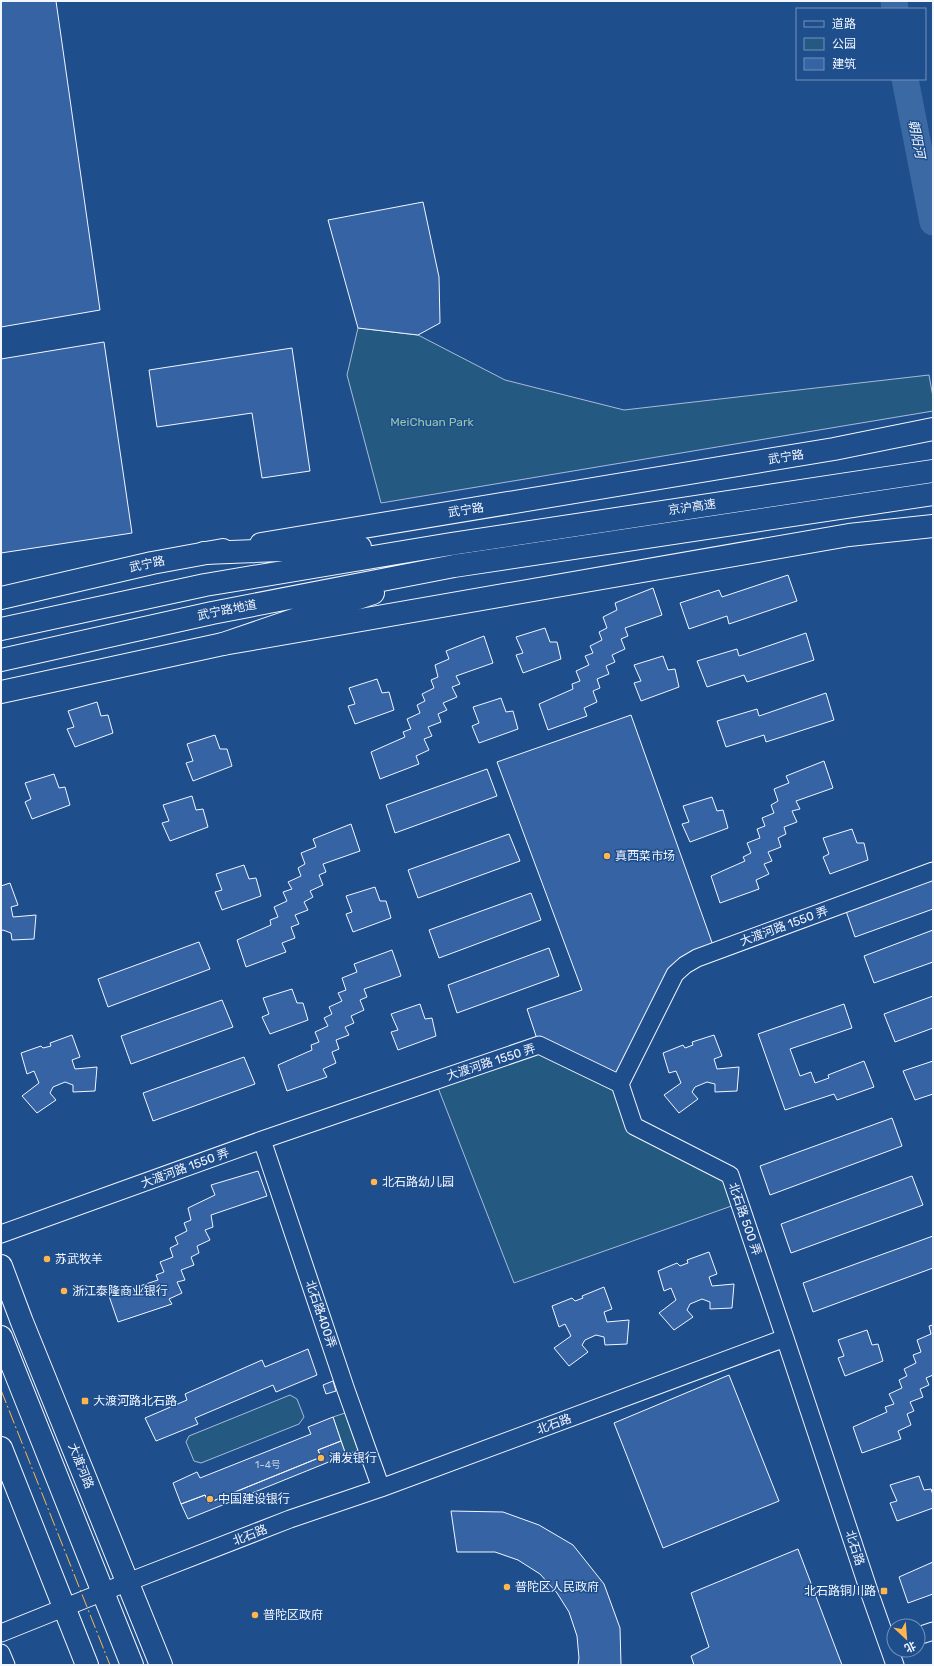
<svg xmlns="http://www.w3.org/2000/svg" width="934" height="1666" font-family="Rubik,'Noto Sans SC',sans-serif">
  <rect width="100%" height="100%" fill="#1f4e8c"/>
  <path fill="#245a82" stroke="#a8bbd7" d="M358 328 418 335 505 380 624 410 929 375 933 397V411L381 503 347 375Z
    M539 1045 620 1084 634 1126 730 1175 740 1203 514 1283 435 1080Z
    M290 1395 297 1399 304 1417 299 1424 201 1463 194 1461 186 1442 189 1436Z
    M345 1413 358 1450 346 1455 333 1417Z"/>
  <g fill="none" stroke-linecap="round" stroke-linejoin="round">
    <path stroke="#3b69a3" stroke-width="27" d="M894 1 895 9
      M905 79 933 222"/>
  </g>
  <path fill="#3563a3" stroke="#f2f6ff" d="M1 1H56L100 310 1 327Z
    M423 202 439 277 440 323 418 335 358 328 328 220Z
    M104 342 132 533 1 553V359Z
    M292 348 310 471 262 478 252 413 157 427 149 370Z
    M788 575 797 601 729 624 727 616 689 629 680 603 719 590 722 597Z
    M653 588 662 615 625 628 628 636 621 639 625 649 612 655 615 662 606 666 609 674 597 679 600 688 593 691 597 702 584 708 587 716 548 730 539 704 573 689 572 684 580 681 576 671 589 665 585 656 593 653 590 646 602 640 599 632 607 628 603 617 617 610 615 603Z
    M545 628 550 642H557L561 659 523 673 516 655 523 653 516 637Z
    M806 633 814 660 747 682 744 675 707 687 697 661 737 649 739 656Z
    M484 636 493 663 456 676 460 684 452 687 457 697 443 703 447 710 438 714 441 722 428 727 432 736 424 739 429 750 416 756 419 764 380 779 371 752 405 737 403 732 411 729 407 719 420 713 417 705 425 701 422 694 434 688 431 680 438 677 435 665 449 659 446 651Z
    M663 656 668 670 675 669 679 687 641 701 634 683 641 681 634 665Z
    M377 679 382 693 389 692 394 710 355 724 348 706 355 704 349 688Z
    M826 693 834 720 766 742 764 735 726 747 717 721 757 709 759 716Z
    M501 698 506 712 513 711 518 729 479 743 472 726 479 723 473 707Z
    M97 702 101 716 108 715 113 733 75 747 67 729 74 727 68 711Z
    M631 715 715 951 685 965 620 1084 539 1045 527 1009 582 990 497 762Z
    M215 735 220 749H227L232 766 193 781 186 763 193 761 187 744Z
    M824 761 833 788 796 801 800 809 792 811 797 822 784 827 786 834 778 838 781 847 768 852 772 861 764 864 769 874 756 880 759 889 720 903 711 876 745 861 743 857 751 853 747 843 760 838 757 829 765 826 762 818 774 813 771 805 778 801 774 789 789 783 786 776Z
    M487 769 497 796 395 833 386 805Z
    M54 774 59 788 65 787 70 805 32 819 25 802 31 799 25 783Z
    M192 796 196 810 203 809 208 827 170 841 162 823 169 821 163 805Z
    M712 797 717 811 723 810 728 828 690 842 682 824 689 822 683 806Z
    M351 824 360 851 323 864 326 872 319 875 323 885 310 891 313 897 304 902 308 910 295 915 299 924 291 927 295 938 282 943 286 952 246 967 237 940 271 925 270 920 278 917 274 907 287 901 283 892 292 889 288 882 301 876 298 868 305 864 301 853 316 847 313 839Z
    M852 829 857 843H864L868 860 830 874 823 857 829 854 823 838Z
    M509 834 520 861 418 898 408 870Z
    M244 865 249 879 256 878 261 896 222 910 215 892 222 890 216 874Z
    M933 877V909L855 937 845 908Z
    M10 883 18 905 11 907 13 917 36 915 34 939 12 940 11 933 3 930 1 931V886Z
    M375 887 380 901H386L391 918 353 932 346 914 352 912 346 896Z
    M531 893 541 920 439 958 429 930Z
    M933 930V962L874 983 864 956Z
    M199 942 210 969 108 1007 98 979Z
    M549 948 559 976 457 1013 448 985Z
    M392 950 401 976 364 989 367 997 360 1000 364 1010 351 1016 354 1023 345 1027 349 1035 336 1040 339 1049 332 1052 336 1063 323 1069 327 1077 287 1091 278 1065 312 1050 311 1045 319 1042 315 1032 328 1026 324 1018 332 1014 329 1007 342 1001 338 993 346 990 342 978 357 972 354 964Z
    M292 989 297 1003H303L308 1020 270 1034 262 1017 269 1014 263 998Z
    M933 996V1028L895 1042 884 1014Z
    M222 1000 233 1027 131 1064 121 1036Z
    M420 1004 425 1019 432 1018 436 1036 398 1050 391 1032 398 1030 391 1014Z
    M844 1004 852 1028 790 1049 800 1076 811 1072 815 1083 829 1078 828 1075 864 1061 874 1087 837 1100 834 1094 785 1110 758 1034Z
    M72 1035 80 1057 72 1060 75 1069 97 1067 95 1091 73 1092V1085L65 1082 53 1087 50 1093 56 1100 37 1113 22 1096 39 1083 34 1071 27 1074 21 1053 41 1046 43 1048 51 1046 50 1043Z
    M714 1035 722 1056 714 1059 717 1069 739 1067 737 1091 715 1092V1084L707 1082 695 1087 692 1092 698 1099 679 1113 664 1095 681 1083 676 1071 669 1073 663 1053 683 1045 685 1048 693 1045 692 1042Z
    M244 1057 255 1084 153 1121 143 1093Z
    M933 1061V1094L915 1100 903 1071Z
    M892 1118 902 1146 770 1195 760 1166Z
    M258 1171 267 1196 211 1215 213 1227 205 1230 210 1240 197 1246 199 1253 191 1257 194 1265 181 1270 185 1280 177 1282 182 1293 169 1299 172 1304 118 1322 109 1296 158 1280 156 1275 164 1272 160 1262 173 1257 170 1248 178 1244 175 1237 187 1231 184 1223 191 1220 188 1208 215 1195 211 1185Z
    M912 1176 923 1205 791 1253 781 1224Z
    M933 1236V1268L813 1312 803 1283Z
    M709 1252 717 1274 709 1277 712 1286 734 1284 732 1308 710 1309V1302L702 1299 690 1304 687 1310 693 1317 674 1330 659 1313 676 1300 671 1288 664 1291 658 1271 677 1263 680 1266 688 1263 687 1260Z
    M604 1287 612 1309 604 1312 607 1322 629 1320 627 1344 605 1345 604 1337 596 1335 585 1340 582 1345 588 1352 569 1366 554 1348 571 1336 565 1324 559 1327 552 1306 572 1298 575 1301 583 1298 582 1296Z
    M933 1325V1375L926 1378 929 1385 920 1389 923 1397 910 1402 914 1411 907 1414 911 1425 898 1431 901 1439 862 1453 853 1427 887 1412 885 1407 894 1404 889 1394 902 1388 899 1380 907 1376 904 1369 916 1363 913 1355 921 1352 917 1340 931 1334 929 1326Z
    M867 1330 872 1345 878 1344 883 1361 845 1376 838 1358 844 1356 838 1340Z
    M308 1349 317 1375 276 1392 273 1385 195 1418 198 1424 156 1441 145 1418 187 1400 185 1394 262 1360 265 1367Z
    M729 1375 779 1501 663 1548 614 1423Z
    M333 1381 336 1391 326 1394 323 1385Z
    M333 1417 341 1441 318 1450 321 1457 208 1503 205 1495 181 1504 173 1483 197 1472 200 1478 311 1434 308 1427Z
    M341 1441 346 1455 188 1519 181 1504 205 1495 208 1503 321 1457 318 1450Z
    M919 1476 924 1490 931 1489 933 1495V1508L897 1521 890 1503 897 1501 890 1485Z
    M451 1511 503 1512 539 1525 573 1545 604 1584 620 1628 621 1665H578L579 1658 577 1636 569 1612 557 1593 540 1574 518 1560 495 1552H457Z
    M798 1549 842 1665H694L691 1656 709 1647 691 1593Z
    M933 1562V1594L908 1603 899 1577Z"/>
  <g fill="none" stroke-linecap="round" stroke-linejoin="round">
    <defs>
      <path id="minor" d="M620 1084 634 1126 730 1175 785 1338
        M262 1140 346 1390 381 1488
        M1 1234 262 1140 539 1045 620 1084 675 974 685 965 697 958 933 871
        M1 1633 128 1582 290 1519 381 1488 785 1338 871 1597 895 1665
        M918 1636 933 1631
        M1 1653 6 1665"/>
      <path id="major" d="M261 544 834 449 933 429
        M1 598 152 563 223 550
        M1 692 223 644 849 535 933 526
        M1 1266 22 1322 161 1665
        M1 1337 132 1665
        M1 1448 87 1665"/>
      <path id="highway" d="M204 553 360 547
        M1 629 205 585 451 544 933 471
        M223 644 373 593
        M1 660 212 613 454 566 933 494"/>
    </defs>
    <use href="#minor" stroke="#f2f6ff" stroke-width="19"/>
    <use href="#major" stroke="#f2f6ff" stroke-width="24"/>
    <use href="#highway" stroke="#f2f6ff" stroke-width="24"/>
    <use href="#minor" stroke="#1f4e8c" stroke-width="17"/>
    <use href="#major" stroke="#1f4e8c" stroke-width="22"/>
    <use href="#highway" stroke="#1f4e8c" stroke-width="22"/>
    <path stroke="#ffb74d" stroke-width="1" stroke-dasharray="14 3 2 3" stroke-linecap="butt" d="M1 1390 110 1665"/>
  </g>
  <g fill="#ffb74d" stroke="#1f4e8c" stroke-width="1.5">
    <circle cx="607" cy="856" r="4"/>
    <circle cx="374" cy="1182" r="4"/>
    <circle cx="47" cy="1259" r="4"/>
    <circle cx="64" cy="1291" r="4"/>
    <rect x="81" y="1397" width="8" height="8" rx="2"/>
    <circle cx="321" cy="1458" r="4"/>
    <circle cx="210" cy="1499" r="4"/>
    <circle cx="507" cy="1587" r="4"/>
    <rect x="880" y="1587" width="8" height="8" rx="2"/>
    <circle cx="255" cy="1615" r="4"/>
  </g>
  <g text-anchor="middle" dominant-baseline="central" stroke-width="3" stroke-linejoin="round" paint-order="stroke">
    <g font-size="10" fill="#c3d1e8">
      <text x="268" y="1465">1~4号</text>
    </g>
    <g font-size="12" fill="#97c8a6" stroke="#1f4e8c">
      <text x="432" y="422">MeiChuan Park</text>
    </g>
    <g font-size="12" fill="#f2f6ff" stroke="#1f4e8c">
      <text transform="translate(786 457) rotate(-9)">武宁路</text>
      <text transform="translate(692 507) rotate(-8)">京沪高速</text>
      <text transform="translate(466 510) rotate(-9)">武宁路</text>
      <text transform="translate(147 564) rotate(-12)">武宁路</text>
      <text transform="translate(227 610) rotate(-11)">武宁路地道</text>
      <text transform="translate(784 926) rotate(-20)">大渡河路 1550 弄</text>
      <text transform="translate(491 1062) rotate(-18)">大渡河路 1550 弄</text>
      <text transform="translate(185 1168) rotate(-20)">大渡河路 1550 弄</text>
      <text transform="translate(745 1219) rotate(71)">北石路 500 弄</text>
      <text transform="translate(321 1314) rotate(71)">北石路400弄</text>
      <text transform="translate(554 1424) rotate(-20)">北石路</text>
      <text transform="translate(81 1466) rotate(68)">大渡河路</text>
      <text transform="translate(250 1535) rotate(-21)">北石路</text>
      <text transform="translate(855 1548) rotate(72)">北石路</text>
    </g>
    <g font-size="12" fill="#f2f6ff" stroke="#1f4e8c" text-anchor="start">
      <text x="615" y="856">真西菜市场</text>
      <text x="382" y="1182">北石路幼儿园</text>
      <text x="55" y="1259">苏武牧羊</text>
      <text x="72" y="1291">浙江泰隆商业银行</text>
      <text x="93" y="1401">大渡河路北石路</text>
      <text x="329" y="1458">浦发银行</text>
      <text x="218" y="1499">中国建设银行</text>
      <text x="515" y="1587">普陀区人民政府</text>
      <text x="876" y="1591" text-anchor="end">北石路铜川路</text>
      <text x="263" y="1615">普陀区政府</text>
    </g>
    <g font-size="13" font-style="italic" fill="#f2f6ff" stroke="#1f4e8c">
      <text transform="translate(917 139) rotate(79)">朝阳河</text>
    </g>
  </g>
  <rect width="934" height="1666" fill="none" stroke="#f2f6ff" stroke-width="4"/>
  <rect x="796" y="8" width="130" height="72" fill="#1f4e8c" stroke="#7391ba"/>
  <rect x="804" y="21" width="20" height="6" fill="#1f4e8c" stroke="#7391ba"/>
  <text x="832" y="28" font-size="12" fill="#f2f6ff">道路</text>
  <rect x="804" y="38" width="20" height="12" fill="#245a82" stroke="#7391ba"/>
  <text x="832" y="48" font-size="12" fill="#f2f6ff">公园</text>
  <rect x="804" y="58" width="20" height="12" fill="#3563a3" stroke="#7391ba"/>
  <text x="832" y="68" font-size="12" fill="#f2f6ff">建筑</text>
  <g transform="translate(906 1638) rotate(154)"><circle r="19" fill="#1f4e8c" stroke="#7391ba"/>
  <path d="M0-3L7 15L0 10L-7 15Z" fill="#ffb74d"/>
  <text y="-6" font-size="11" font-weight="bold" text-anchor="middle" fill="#f2f6ff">北</text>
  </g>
</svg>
